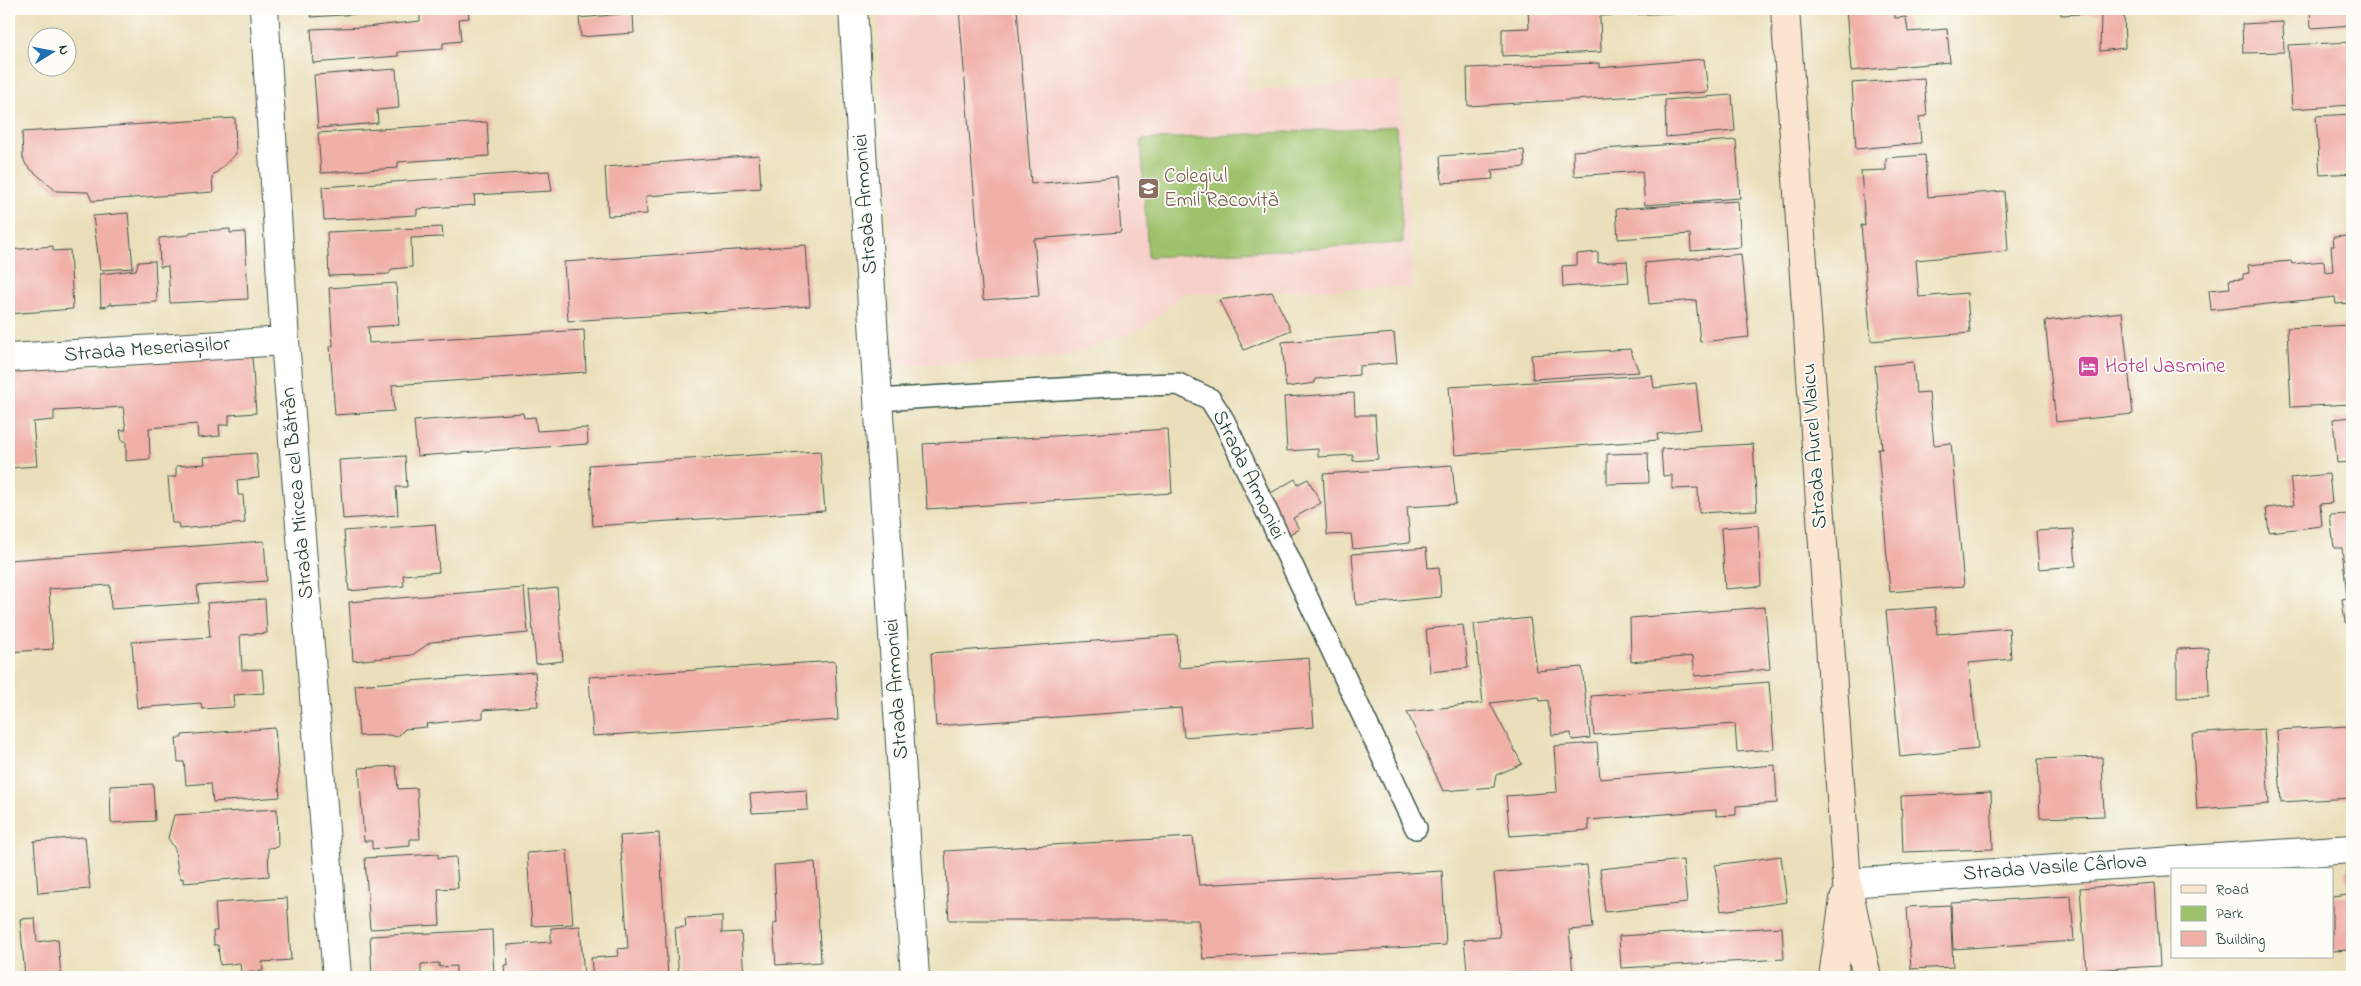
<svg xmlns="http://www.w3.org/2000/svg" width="2361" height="986" font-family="'Indie Flower',sans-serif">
  <rect width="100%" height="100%" fill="#fdfcf7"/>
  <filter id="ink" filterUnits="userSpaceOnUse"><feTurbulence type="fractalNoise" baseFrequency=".02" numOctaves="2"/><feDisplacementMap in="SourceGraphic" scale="10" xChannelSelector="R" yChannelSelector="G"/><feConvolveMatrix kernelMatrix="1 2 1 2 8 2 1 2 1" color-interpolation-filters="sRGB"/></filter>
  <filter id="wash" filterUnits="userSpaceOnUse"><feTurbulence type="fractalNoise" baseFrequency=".0096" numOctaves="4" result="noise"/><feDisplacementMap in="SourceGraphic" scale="20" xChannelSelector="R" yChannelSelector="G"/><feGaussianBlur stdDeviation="1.12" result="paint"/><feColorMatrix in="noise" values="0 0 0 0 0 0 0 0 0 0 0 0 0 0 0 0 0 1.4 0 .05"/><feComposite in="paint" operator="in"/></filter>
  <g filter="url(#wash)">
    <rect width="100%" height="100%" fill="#eadfba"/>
    <path fill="#f7d0ca" d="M877 9H1242L1248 91 1400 80 1413 287 1183 294 1145 327 1064 358 899 366Z"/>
    <path fill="#9ec26c" stroke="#5e8050" d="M1396 126 1403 243 1148 257 1141 140Z"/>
    <g id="blocks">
      <path fill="#f0afa7" d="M189 9H212V10L190 12Z
        M311 9H357V14L311 17Z
        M420 9H468L469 18 459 19 461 41 443 43V49L398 52V56L313 63 311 29 366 27 420 21Z
        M959 9H1017L1031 184 1117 177 1121 232 1034 239 1039 296 983 300Z
        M1528 9H1724V11L1600 16 1601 52 1502 56V29L1529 28Z
        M1846 9H1894L1895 18 1906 17 1908 32 1947 29 1950 62 1851 71Z
        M2060 9H2124L2125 48 2100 51 2101 13 2061 15Z
        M2310 9H2352V25L2311 28Z
        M633 13 634 33 581 37 579 18Z
        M2283 22 2284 52 2243 53 2242 24Z
        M2352 42V105L2292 109 2288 45Z
        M1704 59 1708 92 1468 106 1467 68 1599 63V68Z
        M396 69 399 108 377 110 378 123 318 128 314 75Z
        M1924 78 1927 116 1919 117 1921 143 1856 149 1852 83Z
        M1732 95 1735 131 1666 137 1665 100Z
        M2352 114V173L2320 175 2316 116Z
        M235 118 236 154 212 177 213 192 92 201 88 192 56 191 26 165 23 158 22 132Z
        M487 122 489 156 398 162V168L321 173 318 133Z
        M1736 140 1740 198 1645 205 1642 171 1574 176 1573 151Z
        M1524 150 1525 167 1492 170 1493 179 1442 183 1440 156Z
        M759 155 761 188 646 196 647 214 608 216 605 167Z
        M1925 155 1928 197 2004 191 2008 251 1916 260 1919 297 1967 293 1970 333 1871 341 1861 225 1865 226 1861 171 1886 170V158Z
        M549 171 552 191 474 195 475 205 417 209V215L324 220 322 187Z
        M1738 201 1741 247 1691 251 1690 234 1618 239 1616 209Z
        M128 213 133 268 100 270 93 216Z
        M442 227 443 237 411 238 412 267 392 269 389 274 329 276 327 232Z
        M230 229V233L245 232 248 299 170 303 168 266 160 267 159 238 189 235 190 232Z
        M2352 236V303L2336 304 2335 297 2211 310 2209 290 2230 288 2229 280 2243 279V274L2249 273 2248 265 2291 261 2292 264 2324 261 2325 272 2333 271 2331 246H2334L2333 237Z
        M806 245 810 306 568 321 564 262Z
        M53 246V251L70 250 73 309 9 314V250Z
        M1598 252V263L1627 261 1629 282 1563 287 1562 266 1577 265V254Z
        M1741 254 1749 337 1700 342 1696 300 1649 304 1645 263Z
        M155 261 157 302 111 305V302L109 306 101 307 100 274 136 270 138 262Z
        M396 283 399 325 368 327 369 343 584 330 586 372 392 385 394 411 335 415 330 346H333L329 288Z
        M1272 292 1291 330 1244 350 1219 300Z
        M2122 312 2133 414 2056 422 2045 321Z
        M2352 325V404L2291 407 2287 328Z
        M1394 333 1397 363 1359 366V375L1315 379V383L1286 387 1282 342Z
        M1630 349 1639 372 1533 379 1531 355Z
        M252 356 256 413 229 415V425H219L220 436 198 438 197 424 149 428 150 459 126 461V441H122L120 430H126L123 407 54 411V420L33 422 37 466 9 468V371Z
        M1913 362 1916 393 1929 392 1934 445 1951 443 1964 586 1890 592 1878 449H1882L1875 366Z
        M1652 375 1654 388 1696 383 1701 429 1657 434 1658 440 1455 455 1449 387Z
        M1354 393 1355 415H1375L1378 459 1353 461V455L1318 457V449L1287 451 1284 397Z
        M523 413 524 418 535 417 537 431 587 428 588 444 417 456 414 421Z
        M2352 417V462L2337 463 2333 419Z
        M1168 429 1172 493 927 509 923 444Z
        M1753 444 1757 510 1699 513 1698 488 1672 489V475L1663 476 1661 449Z
        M820 451 825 511 593 526 589 465Z
        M256 453 259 478 237 480 238 495H243L245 523 179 529 178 523H172L168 477H176V466L205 464 204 457Z
        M1648 453 1649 483 1607 484V454Z
        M405 456 407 487H396L398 515 343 519 339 460Z
        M1452 465 1456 504 1407 507 1410 543 1353 549 1351 534 1327 535 1323 474Z
        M2329 474 2332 503 2320 504 2322 526 2269 532 2266 508 2294 505 2290 478Z
        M1295 479 1298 484 1308 479 1321 503 1293 518 1299 529 1286 536 1269 494Z
        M2352 514V622L2345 623 2342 599 2347 598 2342 548H2334L2330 515Z
        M435 524 439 572 403 575 404 586 349 591 344 531Z
        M1758 525 1761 586 1725 589 1721 528Z
        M2073 529 2076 566 2039 569 2036 531Z
        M264 541 267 581 197 586 199 603 111 609 110 585 49 589 53 649 9 652V560Z
        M1426 548 1428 568 1439 567 1441 597 1356 605 1352 554Z
        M524 588 528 633 431 642 412 655 353 661 349 602Z
        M557 588 563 661 536 664 529 591Z
        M265 599 267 633 240 635 242 670 262 669 264 693 233 695 234 707 202 709 201 703 137 708 132 642 210 637 207 603Z
        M1765 607 1770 669 1695 676 1693 656 1631 662 1630 618Z
        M1935 607 1937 634 2009 628 2011 659 1969 663 1978 749 1900 757 1886 611Z
        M1530 618 1537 671 1582 667 1590 738 1572 740 1571 733 1552 735 1548 700 1540 701 1539 697 1490 703 1522 764 1496 775 1494 787 1443 791 1407 712 1483 703 1474 624Z
        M1463 625 1468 668 1430 672 1426 629Z
        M1177 635 1179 668 1309 658 1314 727 1184 737 1181 708 936 726 931 653Z
        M2208 648 2209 697 2177 698V649Z
        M835 661 838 720 593 736 589 677Z
        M535 672 538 706 483 710V718L426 724 427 727 405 729 397 737 390 735 359 736 355 685Z
        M1769 682 1774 749 1737 752 1735 724 1594 735 1591 696Z
        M2348 726 2352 798 2281 802 2277 730Z
        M275 728 280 797 213 802 211 783 186 785 184 762H178L176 738H182V735Z
        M2264 729 2269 804 2197 809 2192 734Z
        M1597 743 1600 779 1775 765 1777 803 1736 806V815L1716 816V810L1588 820 1589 830 1510 836 1506 796 1557 792 1554 746Z
        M2102 757 2104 816 2040 818 2038 759Z
        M396 766 398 789 417 788 420 839H410V846L372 849V841H364L359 768Z
        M153 784 155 821 111 823 110 786Z
        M807 790 808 810 752 813 750 794Z
        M1991 792 1993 849 1903 852 1901 796Z
        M277 809 278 847 268 848 269 876 183 883V878L181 879 178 872 175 849 168 838 174 815Z
        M659 833 668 977H593L591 958 618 956 617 949 628 948 620 836Z
        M85 837 90 889 38 893 34 841Z
        M1193 837 1199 885 1442 871 1446 945 1203 959 1198 920H949L945 851Z
        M567 850 573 924 532 926 527 853Z
        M438 854V858L456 857 458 888 438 889 440 925 370 929 365 858Z
        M1781 856 1787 902 1721 911 1715 865Z
        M1683 860 1687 903 1605 912 1600 869Z
        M815 862 821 962 776 965 773 924 777 923 774 865Z
        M1587 865 1593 928 1569 930 1573 974 1546 977H1468L1464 940 1500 937 1494 873Z
        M2352 869V950L2332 951V897L2348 895 2346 870Z
        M2155 883 2160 966 2086 970 2080 888Z
        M2071 896 2074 941 1953 949 1951 903Z
        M287 898 291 960 262 962 263 971 241 973 240 963 220 965 218 945H214L213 931H217L215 903Z
        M1950 905 1953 967 1911 969 1907 907Z
        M722 916V933L741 932 744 977H679L675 928 686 927 685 918Z
        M35 918 37 942 58 939 61 977H25L20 919Z
        M580 926 584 977H505L504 965H508L507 945 551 942V928Z
        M1782 927 1784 959 1621 968 1619 936Z
        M492 930 494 977H456V966L439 967V963L421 964V977H372L370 936Z"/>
    </g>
  </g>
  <g filter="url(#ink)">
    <use href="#blocks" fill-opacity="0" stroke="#3d5548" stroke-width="1"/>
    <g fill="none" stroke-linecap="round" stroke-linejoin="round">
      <defs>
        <path id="lane" d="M878 400 1109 386 1178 384 1210 399 1224 421 1416 828"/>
        <path id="street" d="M264 9 285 341 337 977
          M853 9 915 977
          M9 358 285 341
          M1847 883 2352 849"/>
        <path id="secondary" d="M1785 9 1847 883 1867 977
          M1833 977 1844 899"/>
      </defs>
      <use href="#lane" stroke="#3d5548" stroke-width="24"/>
      <use href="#street" stroke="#3d5548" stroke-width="30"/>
      <use href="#secondary" stroke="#3d5548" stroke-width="30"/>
      <use href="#lane" stroke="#fff" stroke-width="21"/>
      <use href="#street" stroke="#fff" stroke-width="28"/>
      <use href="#secondary" stroke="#fce5d0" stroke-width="28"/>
    </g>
  </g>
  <defs>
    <symbol id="university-square" viewBox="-11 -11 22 22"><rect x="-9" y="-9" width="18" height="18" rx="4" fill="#8d6e63" stroke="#fdfcf7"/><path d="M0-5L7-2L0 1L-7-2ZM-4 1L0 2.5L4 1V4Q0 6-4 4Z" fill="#fff"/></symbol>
    <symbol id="hotel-square" viewBox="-11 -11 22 22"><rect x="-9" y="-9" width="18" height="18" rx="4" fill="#d1479c" stroke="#fdfcf7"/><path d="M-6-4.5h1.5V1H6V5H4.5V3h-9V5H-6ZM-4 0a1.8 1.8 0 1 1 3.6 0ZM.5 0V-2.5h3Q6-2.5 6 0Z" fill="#fff"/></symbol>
  </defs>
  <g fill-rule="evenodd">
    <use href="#university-square" x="1136" y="176" width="25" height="25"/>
    <use href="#hotel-square" x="2076" y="354" width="25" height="25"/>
  </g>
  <g text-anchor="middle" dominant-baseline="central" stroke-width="4" stroke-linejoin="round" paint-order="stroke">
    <g font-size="21" fill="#785e54" stroke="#fdfcf7" text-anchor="start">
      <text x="1164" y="177">Colegiul<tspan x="1164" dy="24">Emil Racoviță</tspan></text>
    </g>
    <g font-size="21" fill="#1f3d34" stroke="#fdfcf7">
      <text transform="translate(866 204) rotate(-94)">Strada Armoniei</text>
      <text transform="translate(147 350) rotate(-4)">Strada Meseriașilor</text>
      <text transform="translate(1815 446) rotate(-94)">Strada Aurel Vlaicu</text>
      <text transform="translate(1248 475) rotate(64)">Strada Armoniei</text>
      <text transform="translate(298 493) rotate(-95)">Strada Mircea cel Bătrân</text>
      <text transform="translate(897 689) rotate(-94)">Strada Armoniei</text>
      <text transform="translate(2055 868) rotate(-4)">Strada Vasile Cârlova</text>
    </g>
    <g font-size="21" fill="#b23c85" stroke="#fdfcf7" text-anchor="start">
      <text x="2105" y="367">Hotel Jasmine</text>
    </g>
  </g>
  <rect width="2361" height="986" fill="none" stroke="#fdfcf7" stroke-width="30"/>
  <rect x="2171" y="868" width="162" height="90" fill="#fdfcf7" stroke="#a4b0a9"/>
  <rect x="2181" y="885" width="25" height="8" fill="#fce5d0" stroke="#a4b0a9"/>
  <text x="2216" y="894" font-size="15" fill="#1f3d34">Road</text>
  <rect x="2181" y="906" width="25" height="15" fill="#9ec26c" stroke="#a4b0a9"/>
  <text x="2216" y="918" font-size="15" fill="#1f3d34">Park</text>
  <rect x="2181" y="931" width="25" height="15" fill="#f0afa7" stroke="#a4b0a9"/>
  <text x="2216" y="944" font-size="15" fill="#1f3d34">Building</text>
  <g transform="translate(52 52) rotate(80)"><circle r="24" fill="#fdfcf7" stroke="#a4b0a9"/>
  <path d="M0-4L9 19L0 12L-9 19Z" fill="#1f6fb2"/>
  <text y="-8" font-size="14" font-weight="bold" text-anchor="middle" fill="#1f3d34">N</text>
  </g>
</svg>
